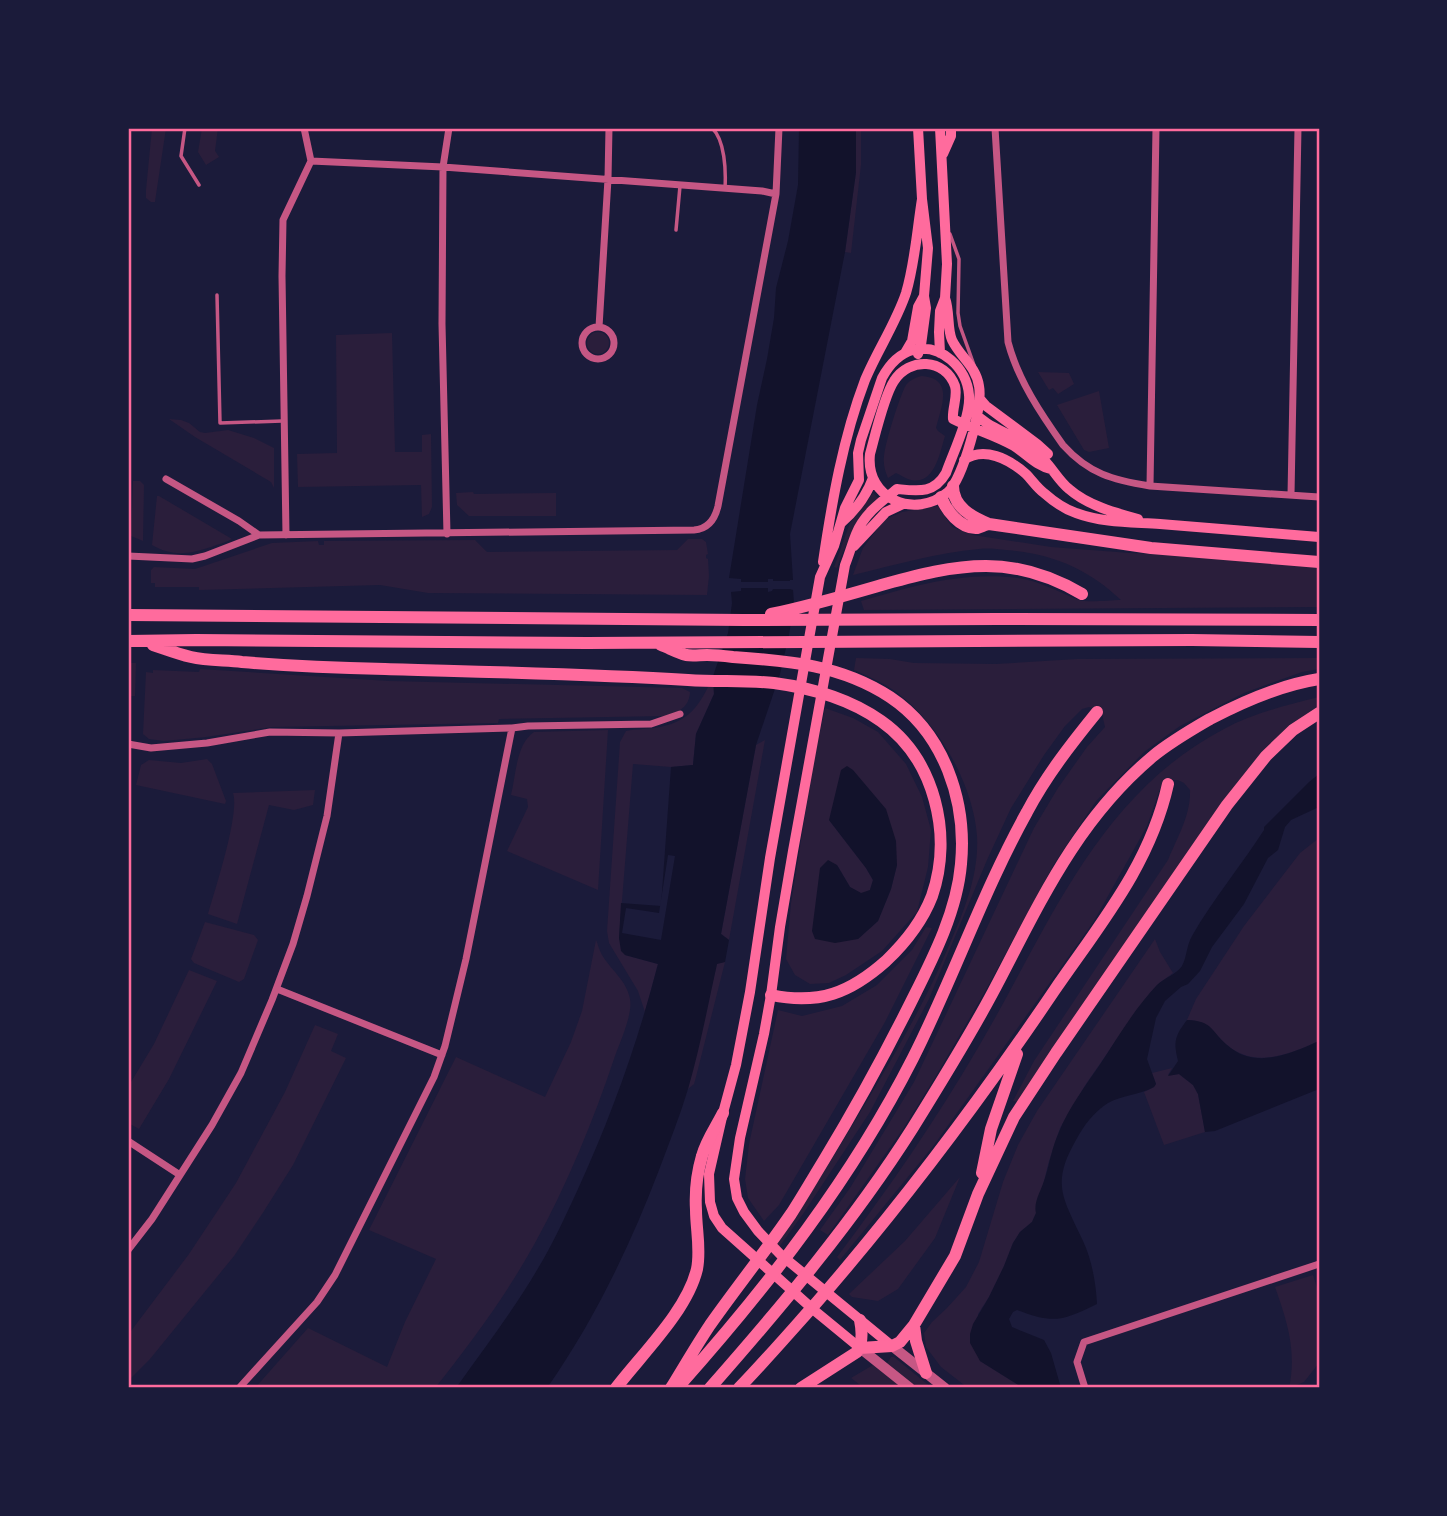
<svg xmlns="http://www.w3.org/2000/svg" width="1447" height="1516" font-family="'Source Serif 4',serif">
  <rect width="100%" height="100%" fill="#1b1b3a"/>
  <path fill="#2a1e3b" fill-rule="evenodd" d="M152 128H166L155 202H151L146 198V190Z
    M202 128H218L215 151 219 157 206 165 198 152Z
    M856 128H861V165L851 253 845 252 856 172Z
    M587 343a11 11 0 1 1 22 0a11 11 0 1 1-22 0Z
    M392 333 395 452H422V435L431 434 432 507 429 514 422 517 421 485 298 487 297 454 337 453 336 335Z
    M1038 372 1069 373 1074 384 1058 394 1053 388 1049 390Z
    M921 376C955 378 941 407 936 428L938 431 945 436C940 452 935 485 911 480 906 479 901 475 896 473L888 478C885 471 883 464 884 456 885 443 900 395 906 385 910 380 915 378 921 376Z
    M1099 391 1109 448 1089 452 1084 450 1057 405Z
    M169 419 181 420 189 423 200 432 205 433 228 430 254 438 274 448V488L271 482 195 437Z
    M133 481H140L144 485 143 541 131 536Z
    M473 492 474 494 556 493V516H469L457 505 456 493Z
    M873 493 878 498C857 523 848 538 837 568L834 567 850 523Z
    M157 496H159L232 539C225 543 218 544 211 547 189 554 173 557 152 545Z
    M938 506 952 527 973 535 1051 547 1130 553 1162 554 1319 567V607L864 610 861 601C913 586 963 571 1018 578 1040 581 1058 592 1079 600 1088 603 1110 600 1121 600 1089 569 1051 553 1006 550 997 549 988 548 979 549 937 553 894 565 853 575L863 548 884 520 902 512Z
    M688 539H702L706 542 708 554 706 555V558L708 559 709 576 707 595 428 593 380 585 199 590V587H155V583H151V570L154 567 195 569 272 543 318 541 319 545H324V541L475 540 487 552 677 550Z
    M856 658 890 659 914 663 996 664 1077 659 1319 658V669L1302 672 1244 693 1180 726 1144 752 1096 801 1054 864 987 988 936 1076 903 1129 828 1235 820 1230 850 1188 914 1082 1034 828 1058 788 1087 747 1105 727 1102 714 1096 709 1089 707 1082 709 1065 726 1044 755 1011 808 987 860 929 999 870 1112 803 1214 766 1265 764 1263C804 1205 841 1145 877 1084 904 1038 930 992 950 943 965 909 979 874 977 836 973 781 934 715 887 686 877 680 865 675 854 670Z
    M128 663H136L135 696H128Z
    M200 669 389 681 682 688 690 692C689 707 680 711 667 716L499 719 498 723 272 727 206 737 164 741 149 739 143 734 146 672 153 673V670L199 672Z
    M713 676 714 694 696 734 693 765 671 767 633 764 619 938 625 955 658 964 645 1012 638 991 609 943 607 931 620 742 626 731C635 729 645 729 654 728 689 723 700 706 713 676Z
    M1319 697V707L1284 731 1017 1102 1013 1101 1034 1061 1168 860C1177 838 1191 815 1190 790L1184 783 1178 780H1172L1165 782 1160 789 1147 826 1094 921 934 1145 840 1260 837 1257C889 1188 936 1120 979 1046 1048 929 1096 796 1224 729 1254 713 1287 705 1319 697Z
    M825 708 853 718 878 732 906 764 922 797 931 830 928 867 917 912 882 951 846 975 829 983 810 984 795 975 786 959 791 903 813 765ZM829 820 897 865 891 889 878 921 858 939 837 865 850 887 862 894 870 890 873 880 866 868Z
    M608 730 598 890 507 851 528 807 527 799 511 795C516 775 516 744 534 732Z
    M765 740 729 940 721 934 756 745Z
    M207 759 212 764 226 801 225 804 136 785 141 765 149 760 181 763Z
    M315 790 313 805 294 810 269 805 237 924 208 914C215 890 240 813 233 793Z
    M1319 838V1041C1290 1054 1255 1069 1227 1045 1212 1032 1210 1021 1187 1020L1196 999 1244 926 1300 853Z
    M205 922 254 935 258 940 244 979 239 982 194 963 191 959Z
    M926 927 932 928 885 1022 779 1205 764 1221 748 1198 745 1179 749 1144 778 1010 802 1016 842 1006 877 985 912 950Z
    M1155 939 1160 952 1173 973 1157 985 1133 1016 1086 1084 1060 1128 1049 1161 1036 1213 1032 1222 1020 1232 1013 1243 1004 1266 989 1297 978 1314 980 1361 1023 1388H968L941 1367 926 1347 924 1333 932 1322 947 1308 966 1287 979 1262 1003 1182 1018 1145 1037 1111Z
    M596 940C598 944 599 950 602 955 611 970 627 981 630 999 633 1014 620 1042 615 1056 594 1119 567 1185 535 1243 507 1294 471 1343 435 1388H255L308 1328 387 1367 405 1322 436 1259 369 1230 456 1057 545 1097 571 1042 582 1011Z
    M725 962 696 1077 694 1084 688 1089 717 963Z
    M189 970 217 981 169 1079 139 1129 128 1123V1087L154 1044Z
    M315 1025 338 1034 331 1051 346 1058 293 1165 264 1211 234 1256 150 1359 128 1381V1335L189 1254 236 1183 285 1092Z
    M1172 1068 1168 1075 1179 1074 1193 1085 1198 1094 1205 1132 1164 1145 1144 1092 1154 1087 1156 1084 1152 1073Z
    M960 1177 935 1238 898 1289 878 1301 852 1297 849 1294 905 1241Z
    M1313 1275 1319 1294V1363L1304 1382 1289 1388C1297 1351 1287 1321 1275 1287Z
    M891 1357H894L932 1388H915L886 1365Z
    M873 1365 902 1388H864L851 1378Z"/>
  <path fill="#12122b" d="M799 128H856V172L845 252 790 534 793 580H790V589L793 590 794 603 789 635 780 674 756 745 721 934 729 940 725 962 717 964C708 1005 700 1048 688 1089 680 1116 669 1143 659 1170 630 1246 594 1321 547 1388H456C483 1350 513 1311 537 1270 553 1244 565 1217 578 1189 611 1117 638 1042 658 964L625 955 621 951 619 938 621 903 661 906 671 767 693 765 696 734 714 694 713 676 728 633 732 603 731 592 741 591V579L729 578 757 405 767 359 774 318 776 288 788 241 798 185Z
    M847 766 853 770 886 809 896 841 897 865 891 889 878 921 858 939 835 943 815 939 812 931 820 868 828 860 837 865 850 887 861 893 870 890 873 880 866 868 829 820 841 770Z
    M1319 774V807L1291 820 1285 827 1278 850 1268 858 1244 904 1212 947 1200 971 1188 984 1181 987 1165 1001 1156 1018 1147 1059 1156 1084 1154 1087C1139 1095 1123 1095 1108 1103 1094 1112 1084 1125 1076 1140 1050 1185 1064 1199 1083 1241 1092 1260 1096 1284 1097 1304 1062 1321 1054 1324 1017 1310L1013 1312 1009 1319 1012 1327 1044 1340 1051 1353 1061 1388H1023L980 1361 970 1343V1334L973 1324 989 1297 1004 1266 1013 1243 1020 1232 1032 1222 1036 1213C1033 1202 1042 1189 1045 1178 1050 1162 1052 1147 1059 1132 1069 1107 1086 1085 1101 1063 1118 1037 1135 1008 1157 985 1164 978 1177 974 1182 966 1187 957 1186 947 1192 936 1213 899 1241 866 1264 830V827L1309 782Z
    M1187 1020C1213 1021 1210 1030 1227 1045 1255 1070 1290 1054 1319 1041V1089L1215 1131 1205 1132 1198 1094 1193 1085 1179 1074 1168 1076 1178 1061C1173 1041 1175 1036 1187 1020Z"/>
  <path fill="#1b1b3a" d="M768 579H773V581H790V589H773L772 591 768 592V588H741V582H768Z
    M668 855 675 856 661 940 622 933 626 908 659 913Z"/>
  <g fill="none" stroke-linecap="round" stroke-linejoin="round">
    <path stroke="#c65784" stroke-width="3.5" d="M185 128 181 156 199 185
      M712 128C725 140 726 171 725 188
      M676 230 680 186
      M950 234 959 259 958 313 960 326 974 365
      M217 295 220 423 282 421"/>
    <path stroke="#c65784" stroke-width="7" d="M995 128 1008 342C1018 380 1041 414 1063 445 1089 474 1113 480 1150 486L1319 497
      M311 161 443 167 762 191 776 194
      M599 327 608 179 609 128
      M582 343a16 16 0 1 1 32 0a16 16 0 1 1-32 0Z
      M166 479 239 521 259 535 694 530C708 529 715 519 718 506L776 194 779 128
      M1150 486 1156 128
      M1291 495 1298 128
      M447 534 442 324 443 167 449 128
      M286 535 282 276 283 220 311 161 304 128
      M128 556 192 559 205 556 259 535
      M128 744 151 748 207 743 270 732 339 733 512 728 528 726 651 724 680 714
      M277 989 442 1055
      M128 1141 180 1175
      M128 1250 152 1219 212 1125 241 1073 272 1000 293 944 307 896 327 816 339 733
      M239 1388 317 1302 335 1275 434 1077 445 1046 466 959 512 728
      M1085 1388 1077 1362 1084 1342 1319 1264"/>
    <path stroke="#c65784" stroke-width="10" d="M892 1346 945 1388
      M860 1348 910 1388"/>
    <path stroke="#ff6b9d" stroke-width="10" d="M940 128 947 264 945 298 940 311 939 332 940 353
      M943 154 951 136V128
      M945 298C950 312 947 329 952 340 960 357 976 366 979 386 983 406 963 479 948 492 915 520 865 499 870 454 875 436 884 396 894 381 909 357 945 358 955 386 958 397 952 408 953 419 973 429 995 435 1014 446 1027 454 1036 466 1051 469
      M905 353 912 341 918 307 924 296
      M918 354 921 345 926 308 924 296 928 248 922 199 918 128
      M980 399 986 406 1037 444 1048 454
      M973 411C987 428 1006 431 1023 443 1030 448 1038 453 1044 460 1053 469 1059 481 1069 489 1087 505 1115 513 1138 519
      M964 460C984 446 1009 459 1026 474 1032 480 1037 488 1044 493 1053 501 1064 509 1076 513 1103 523 1131 522 1160 524 1213 528 1266 533 1319 537
      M841 523C856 510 866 497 873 478
      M854 546 886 512 903 504
      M823 562C832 501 843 438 865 380 877 351 896 323 906 293 915 263 917 230 922 199
      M860 1348 815 1311 722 1228 714 1216 710 1202 709 1174 723 1113 736 1065 750 992 770 858 820 577 834 546 845 508 859 480 858 453 861 440 882 378C889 365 898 354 913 350 941 343 967 368 969 395 971 416 953 453 946 473 934 494 918 491 897 489 882 501 864 514 856 534 852 544 849 555 845 565L793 851 780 927 771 995 764 1034 740 1138 734 1179 737 1198 744 1212 758 1231 781 1255 892 1346"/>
    <path stroke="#ff6b9d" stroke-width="12" d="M953 486C953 507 972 517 989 524L1151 548 1319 562
      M941 497C946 510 960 529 977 528 977 528 988 524 989 524
      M771 614C810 606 847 595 885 584 918 575 951 566 986 566 1020 566 1053 577 1082 594
      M128 615 743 620 998 619 1319 620
      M128 641 196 640 587 643 1192 640 1319 642
      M153 645C165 649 178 654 191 657 207 661 225 660 242 662 290 666 337 668 385 669 486 672 587 674 688 680 717 682 746 680 774 683 812 688 850 699 881 721 935 759 953 835 932 896 922 922 906 942 886 961 850 993 819 1005 771 995
      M661 645C669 648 678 653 686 655 692 656 700 655 707 655 716 655 725 656 733 657 790 661 841 665 890 697 944 733 967 801 961 864 957 912 932 960 911 1002 884 1056 855 1109 824 1160 813 1178 802 1197 791 1214 765 1252 736 1288 710 1325 696 1346 684 1367 671 1388
      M982 1173 991 1129 1017 1054
      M914 1325 916 1341 926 1373
      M860 1348 892 1346 900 1342 914 1325 955 1256 978 1194 1014 1117 1056 1053 1227 805 1266 756 1293 730 1319 713
      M680 1385C769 1285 852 1178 913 1058 954 977 983 891 1027 812 1046 776 1071 744 1097 712
      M616 1388C642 1354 687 1311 697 1269 701 1249 696 1229 696 1210 695 1193 697 1173 702 1156 706 1141 716 1127 723 1113
      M710 1388C782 1306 853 1222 912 1129 940 1084 968 1039 993 992 1039 905 1075 822 1152 757 1170 742 1191 730 1210 719 1244 701 1281 685 1319 679
      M739 1388C766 1360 791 1331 817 1302 903 1203 981 1099 1054 991 1100 924 1150 865 1168 784
      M801 1388 857 1352C863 1343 862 1330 860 1320"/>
  </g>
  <rect width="1447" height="1516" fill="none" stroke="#1b1b3a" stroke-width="259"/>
  <rect x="130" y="130" width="1188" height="1256" fill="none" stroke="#ff6b9d" stroke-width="2.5"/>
</svg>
